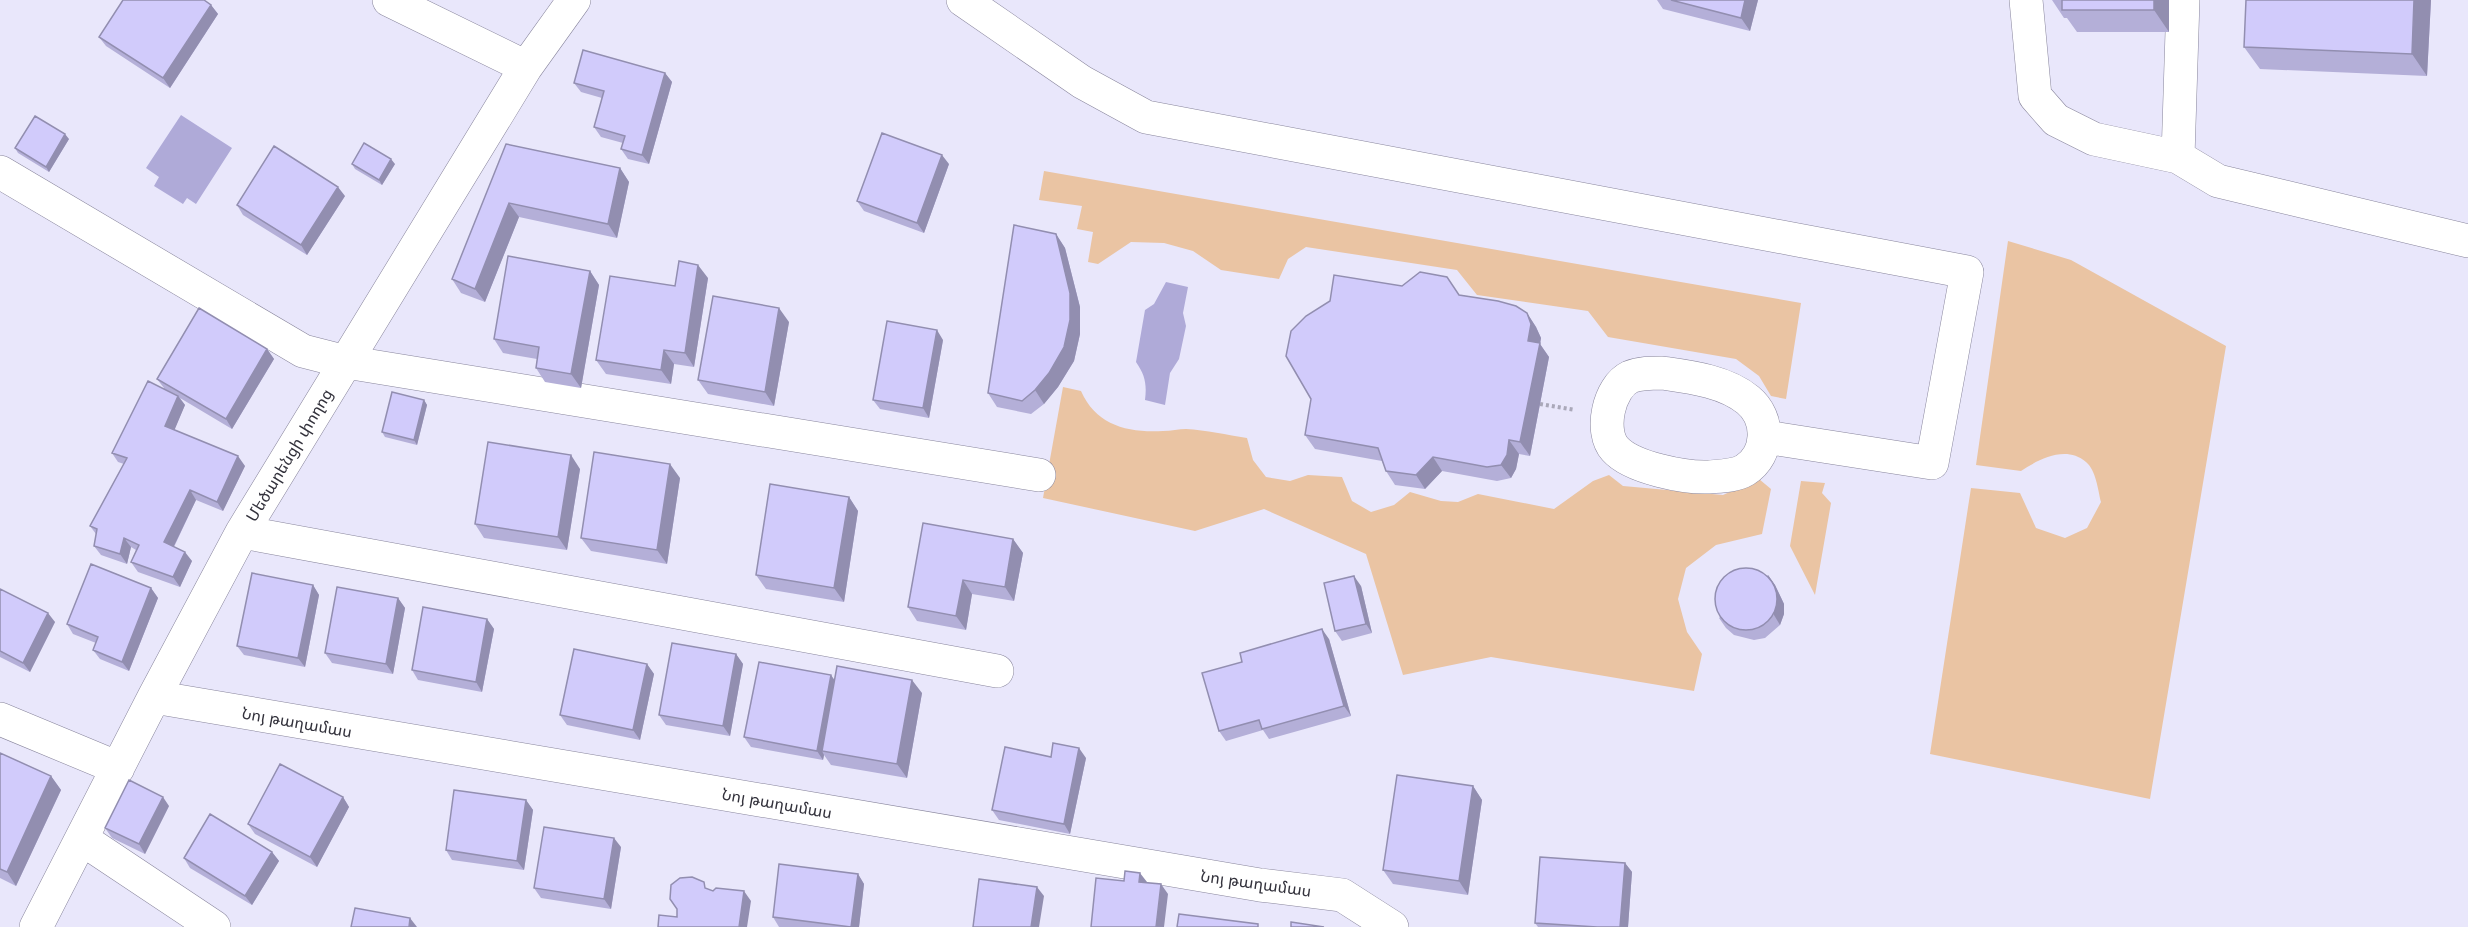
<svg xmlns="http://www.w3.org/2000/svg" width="2468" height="927" font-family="Quicksand,'Noto Sans Armenian',sans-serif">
  <rect width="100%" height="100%" fill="#e9e7fb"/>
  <path fill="#eac4a3" d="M1044 171 1801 303 1786 399 1771 396 1759 376 1736 359 1608 337 1588 311 1477 295 1457 270 1306 247 1288 259 1279 279 1221 270 1193 251 1164 243 1131 242 1098 264 1088 262 1093 232 1077 229 1082 206 1039 200Z
    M2008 241 2071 260 2226 346 2150 799 1930 754 1971 488 2020 493 2036 528 2065 538 2087 528 2101 502C2098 490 2096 470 2086 462 2066 445 2039 459 2021 471L1976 465Z
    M1063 387 1081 391C1096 425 1127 433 1163 431 1171 431 1179 429 1186 429 1206 430 1227 435 1247 438L1253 460 1266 477 1290 481 1308 475 1342 477 1352 501 1371 512 1394 505 1410 492 1441 501 1458 502 1478 494 1554 509 1593 481 1609 475 1623 486 1723 495 1759 479 1771 489 1762 534 1716 545 1686 568 1678 599 1687 632 1702 654 1694 691 1491 657 1403 675 1366 554 1264 509 1195 531 1043 498Z
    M1801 481 1825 483 1822 493 1831 503 1815 595 1790 546Z"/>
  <path fill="#afaad8" d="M181 115 232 148 196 204 187 198 183 204 154 186 159 177 146 168Z
    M1166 282 1188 287 1183 313 1186 326 1179 359 1170 373 1165 405 1145 400C1147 384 1145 375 1136 362L1145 310 1154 304Z"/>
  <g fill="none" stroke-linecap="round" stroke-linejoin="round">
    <defs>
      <path id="minor" d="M389 0 526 67
        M963 0 1082 82 1146 117 1967 272 1932 463 1765 437
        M2026 0 2035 96 2056 120 2094 139 2178 157 2218 181 2468 241
        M2178 157 2183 0
        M0 172 303 351 346 362 1039 475
        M1662 373C1690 377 1725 381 1748 400 1770 418 1770 454 1745 470 1735 476 1721 476 1709 477 1685 478 1632 468 1615 449 1599 431 1609 387 1630 377 1640 373 1651 373 1662 373Z
        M242 532 997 671
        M154 697 1260 885 1342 895 1392 927
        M0 719 118 768
        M82 839 214 927
        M36 927 154 697 242 532 526 67 574 0"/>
    </defs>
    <use href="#minor" stroke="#88859c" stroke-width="34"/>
    <path stroke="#aaa8b9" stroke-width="4" stroke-dasharray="3 3" stroke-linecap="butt" d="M1540 404 1575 410"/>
    <use href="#minor" stroke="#fff" stroke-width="33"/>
  </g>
  <path fill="#b4afd8" d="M1657 0H1758L1750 31 1663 9Z
    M2052 0H2169V32H2077L2067 18H2064Z
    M2431 0 2427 76 2260 69 2244 47Z
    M211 5 218 14 170 88 106 46 99 37Z
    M665 73 672 82 649 164 628 159 621 149 623 143 601 137 594 127 602 98 581 92 574 83Z
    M69 139 49 172 18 153 15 148Z
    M506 144 620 168 629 182 617 238 519 217 485 302 461 293 452 279Z
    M352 164H395L382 185 355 169Z
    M949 164 924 233 864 211 857 201Z
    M345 196 307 255 243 215 237 205Z
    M1056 234 1065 248 1080 307V334L1074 361 1058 387 1044 404 1031 414 997 407 988 393Z
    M590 271 599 285 581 388 545 382 536 368 537 359 503 353 494 339Z
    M708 278 694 367 674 364 671 384 606 374 596 360 675 286Z
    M1460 295 1527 313 1536 327 1541 338 1540 344 1549 357 1530 456 1519 454 1516 469 1511 478 1497 481 1442 471 1425 489 1395 485 1386 471 1382 461 1315 449 1305 435Z
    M789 322 774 406 708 394 698 380Z
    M943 340 929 418 880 409 873 400Z
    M267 349 274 359 232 429 180 398 185 405 174 430 245 466 223 511 196 500 174 547 192 561 180 587 138 572 131 562 136 550 131 547 127 564 101 555 94 546 96 534 90 526 124 464 118 462 112 453 164 388 157 379Z
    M424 400 427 405 417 445 385 437 382 432Z
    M580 469 567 550 484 538 475 524Z
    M680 478 667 564 591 551 581 538Z
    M849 497 858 511 844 602 766 589 756 575Z
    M1013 539 1023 553 1014 601 972 594 966 630 917 621 908 607Z
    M1768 575 1775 585 1784 604V614L1780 625 1765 638 1754 640 1734 635 1726 628 1719 618Z
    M313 585 319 595 305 667 244 655 237 646Z
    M1361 586 1372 633 1342 641 1335 631Z
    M151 588 158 598 129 671 100 659 93 650 96 643 73 634 67 624Z
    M0 589 55 622 30 672 0 657Z
    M398 598 405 608 393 674 332 663 325 653Z
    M487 619 494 629 482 692 418 680 412 670Z
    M1329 639 1351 716 1269 739 1263 730 1226 741 1219 731Z
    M736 654 743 664 730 736 666 725 659 715Z
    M647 664 654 674 640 740 567 725 560 715Z
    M834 680 922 693 907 778 831 765 824 755 823 760 751 747 744 737Z
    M0 753 51 776 61 790 16 886 0 878Z
    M1051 757 1086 758 1070 834 999 820 992 810Z
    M1473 786 1482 800 1468 895 1393 884 1383 870Z
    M343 797 349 807 317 867 255 834 248 824Z
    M526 800 533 810 524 870 452 860 446 850Z
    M169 806 145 854 112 838 105 828Z
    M621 847 611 909 541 898 534 888Z
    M272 852 279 861 252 905 190 868 184 858Z
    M1625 863 1632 872 1628 927H1538L1535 923Z
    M858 874 864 884 859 927H779L773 917Z"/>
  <path fill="#928eb0" d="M1745 0H1758L1750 31 1741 18Z
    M2154 0H2169V32L2154 10Z
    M2414 0H2431L2427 76 2412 54Z
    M211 5 218 14 170 88 163 78Z
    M665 73 672 82 649 164 642 155Z
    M65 134 69 139 49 172 46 167Z
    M942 155 949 164 924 233 917 223Z
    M391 159 395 164 382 185 379 180Z
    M620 168 629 182 617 238 608 224Z
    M338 187 345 196 307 255 301 245Z
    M509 203 519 217 485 302 475 289Z
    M1056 234 1065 248 1080 307V334L1074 361 1058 387 1044 404 1035 390Z
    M698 265 708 278 694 367 685 353Z
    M590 271 599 285 581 388 571 374Z
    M779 308 789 322 774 406 765 392Z
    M1527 313 1536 327 1541 338 1540 344 1549 357 1530 456 1520 442 1528 341Z
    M937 330 943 340 929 418 923 408Z
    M267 349 274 359 232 429 226 419Z
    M664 350 674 364 671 384 661 370Z
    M178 396 185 405 172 436 165 426Z
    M424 400 427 405 417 445 414 440Z
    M1509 440 1519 454 1516 469 1511 478 1501 465Z
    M571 455 580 469 567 550 558 537Z
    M238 456 245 466 223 511 217 502Z
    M1433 457 1442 471 1425 489 1416 475Z
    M670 464 680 478 667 564 657 550Z
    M190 490 196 500 171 552 164 542Z
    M849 497 858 511 844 602 834 588Z
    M124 538 131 547 127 564 120 554Z
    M1013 539 1023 553 1014 601 1005 587Z
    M185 552 192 561 180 587 173 577Z
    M1768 575 1775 585 1784 604V614L1780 625 1774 615Z
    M1354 576 1361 586 1372 633 1366 624Z
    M963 580 972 594 966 630 956 616Z
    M313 585 319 595 305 667 298 658Z
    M151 588 158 598 129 671 122 662Z
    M398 598 405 608 393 674 386 664Z
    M48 613 55 622 30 672 23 663Z
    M487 619 494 629 482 692 476 682Z
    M1322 629 1329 639 1351 716 1344 706Z
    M736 654 743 664 730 736 723 726Z
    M647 664 654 674 640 740 633 730Z
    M831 675 838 685 822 751 824 755 823 760 817 751Z
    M912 680 922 693 907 778 897 764Z
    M1079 748 1086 758 1070 834 1064 824Z
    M51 776 61 790 16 886 7 872Z
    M1473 786 1482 800 1468 895 1459 881Z
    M163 797 169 806 145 854 139 844Z
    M343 797 349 807 317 867 310 857Z
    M526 800 533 810 524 870 517 861Z
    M614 838 621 847 611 909 604 899Z
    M272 852 279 861 252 905 245 896Z
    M1625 863 1632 872 1628 927H1620Z
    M1140 873 1147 882 1146 892 1139 882Z
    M858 874 864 884 859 927H851Z
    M1161 884 1168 894 1164 927H1156Z
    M1037 887 1044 896 1039 927H1031Z
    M744 891 751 901 747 927H739Z
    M410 918 417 927H409Z"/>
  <path fill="#d1cbfb" stroke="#928eb0" stroke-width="1.5" d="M123 0H204L211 5 163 78 99 37Z
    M1671 0H1745L1741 18Z
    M2062 0H2154V10H2062Z
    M2246 0H2414L2412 54 2244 47Z
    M583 50 665 73 642 155 621 149 625 136 594 127 604 91 574 83Z
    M35 116 65 134 46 167 15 148Z
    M882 133 942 155 917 223 857 201Z
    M364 143 391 159 379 180 352 164Z
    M506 144 620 168 608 224 509 203 475 289 452 279Z
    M274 146 338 187 301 245 237 205Z
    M1014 225 1056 234 1070 293V320L1064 347 1049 373 1035 390 1022 401 988 393Z
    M508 256 590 271 571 374 536 368 539 347 494 339Z
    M679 261 698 265 685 353 664 350 661 370 596 360 610 276 675 286Z
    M1420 272 1447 277 1459 295 1498 301 1516 306 1527 313 1531 324 1528 341 1540 343 1520 442 1509 440 1507 455 1501 465 1487 467 1433 457 1416 475 1386 471 1378 448 1305 435 1311 399 1286 356 1291 331 1306 316 1330 301 1334 275 1402 286Z
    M713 296 779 308 765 392 698 380Z
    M199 308 267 349 226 419 157 379Z
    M887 321 937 330 923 408 873 400Z
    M148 381 178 396 165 426 238 456 217 502 190 490 164 542 185 552 173 577 131 562 139 545 124 538 120 554 94 546 97 529 90 526 127 458 112 453Z
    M392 392 424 400 414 440 382 432Z
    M488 442 571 455 558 537 475 524Z
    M594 452 670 464 657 550 581 538Z
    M770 484 849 497 834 588 756 575Z
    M923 523 1013 539 1005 587 963 580 956 616 908 607Z
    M91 564 151 588 122 662 93 650 98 637 67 624Z
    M1715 599a31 31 0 1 1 62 0a31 31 0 1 1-62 0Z
    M252 573 313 585 298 658 237 646Z
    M1354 576 1366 624 1335 631 1324 583Z
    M337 587 398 598 386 664 325 653Z
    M0 589 48 613 23 663 0 651Z
    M423 607 487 619 476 682 412 670Z
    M1322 629 1344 706 1262 729 1259 720 1219 731 1202 673 1242 662 1240 653Z
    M672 643 736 654 723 726 659 715Z
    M574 649 647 664 633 730 560 715Z
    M759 662 831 675 817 751 744 737Z
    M837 666 912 680 897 764 822 751Z
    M1053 743 1079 748 1064 824 992 810 1005 747 1051 757Z
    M0 753 51 776 7 872 0 869Z
    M280 764 343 797 310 857 248 824Z
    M1397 775 1473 786 1459 881 1383 870Z
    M129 780 163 797 139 844 105 828Z
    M454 790 526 800 517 861 446 850Z
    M210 814 272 852 245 896 184 858Z
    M544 827 614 838 604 899 534 888Z
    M1540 857 1625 863 1620 927H1597L1535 923Z
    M779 864 858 874 851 927 773 917Z
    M1125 871 1140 873 1139 882 1161 884 1156 927H1091L1096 878 1124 881Z
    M692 877 704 882 705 888 713 891 716 888 744 891 739 927H658L659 915 677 917V909L670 899 671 885 680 878Z
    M979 879 1037 887 1031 927H973Z
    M355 908 410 918 409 927H351Z
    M1179 914 1258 924V927H1177Z
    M1291 922 1324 927H1291Z"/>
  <g text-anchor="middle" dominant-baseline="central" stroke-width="4.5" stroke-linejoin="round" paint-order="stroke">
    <g font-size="16" fill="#33323c" stroke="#fff">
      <text transform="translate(289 455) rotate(-59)">Մեծարենցի փողոց</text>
      <text transform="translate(297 722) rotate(10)">Նոյ թաղամաս</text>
      <text transform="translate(777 803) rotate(10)">Նոյ թաղամաս</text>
      <text transform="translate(1256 883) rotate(8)">Նոյ թաղամաս</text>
    </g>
  </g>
</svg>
